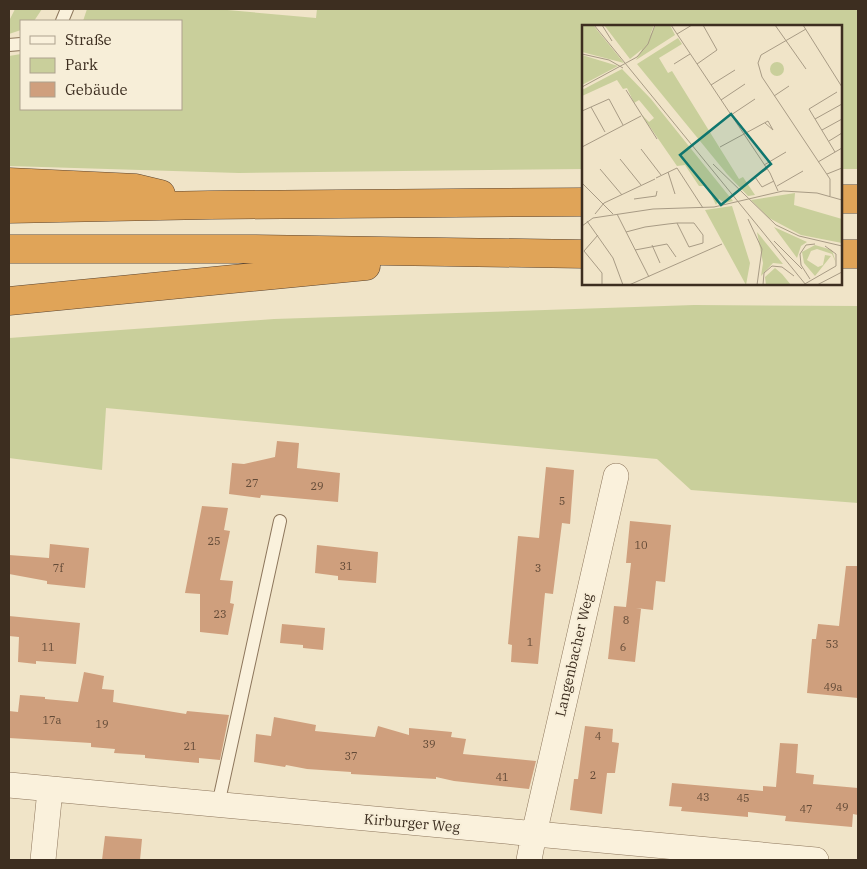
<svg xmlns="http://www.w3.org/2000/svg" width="867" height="869" font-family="'IBM Plex Serif',serif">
  <rect width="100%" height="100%" fill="#f0e4c8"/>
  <path fill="#c9cf9b" d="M15 9H42L34 21H21V30L9 34V21Z
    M87 9H216L316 18 317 9H858V169H841V26H583V169L239 173 9 166V56L21 54V109H181V21H83Z
    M694 305 858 306V503L691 490 657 459 106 408 102 470 9 458V338L274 319Z"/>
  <path fill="#cf9f7d" d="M277 441 299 443 297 468 340 473 338 502 261 495 260 498 229 494 232 463 244 464 275 457Z
    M546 467 574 470 570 524 562 523 553 594 545 593 538 664 511 662 512 645 508 644 518 536 539 538Z
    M202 506 228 508 224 530 230 531 220 580 233 581 230 603 234 604 228 635 200 632V594L185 593Z
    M630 521 671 525 665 582 656 581 653 610 636 608 641 609 635 662 608 659 614 606 626 607 631 563H626Z
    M50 544 89 548 85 588 47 584V581L9 574V555L49 558Z
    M317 545 378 552 376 583 338 580V576L315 573Z
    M846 566H858V698L807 693 812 639H816L818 624 839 626Z
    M9 616 80 623 76 664 36 661V664L18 662 19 637 9 636Z
    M282 624 325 628 323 650 303 648V645L280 643Z
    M84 672 104 676 102 689 114 690 113 702 186 714 187 711 229 715 220 760 199 758V763L145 758V755L114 753 115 749 91 747V743L9 738V711L18 712 20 695 45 697V699L78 702Z
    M274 717 316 725 315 731 375 737 378 726 409 735V728L452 732 451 737 466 739 463 754 536 761 529 789 454 781 436 777V779L351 774V772L307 769 286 765 285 767 254 762 256 734 271 736Z
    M585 726 613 729 612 742 619 743 615 773H607L602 814 570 810 574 779H578Z
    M780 743 798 744 796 773 814 775 813 784 858 788V815L853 814 852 827 785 821 786 816 748 812V817L681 811 682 807 669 806 672 783 763 791V786L776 787Z
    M105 836 142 839 140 860H102Z"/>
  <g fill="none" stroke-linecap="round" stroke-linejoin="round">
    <defs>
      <path id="lane" d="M62 21 67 9
        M9 45 21 44
        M218 805 280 521"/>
      <path id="street" d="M9 785 816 860
        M43 860 50 790
        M529 860 534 834 616 476"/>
      <path id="highway" d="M9 182 136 188 161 194
        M841 199H858
        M9 209 209 205 583 202
        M9 249H256L583 254
        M841 254H858
        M9 301 366 266"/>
    </defs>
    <use href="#lane" stroke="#8d765c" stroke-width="14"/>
    <use href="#street" stroke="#8d765c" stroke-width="26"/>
    <use href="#highway" stroke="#5b4430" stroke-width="29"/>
    <use href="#lane" stroke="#faf1dc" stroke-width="12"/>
    <use href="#street" stroke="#faf1dc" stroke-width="25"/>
    <use href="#highway" stroke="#e0a458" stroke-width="28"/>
  </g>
  <g text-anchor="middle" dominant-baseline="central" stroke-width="4" stroke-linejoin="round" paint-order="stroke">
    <g font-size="11" fill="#624a37">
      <text x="252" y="483">27</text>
      <text x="317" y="486">29</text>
      <text x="562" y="501">5</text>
      <text x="214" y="541">25</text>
      <text x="641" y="545">10</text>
      <text x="346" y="566">31</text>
      <text x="58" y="568">7f</text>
      <text x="538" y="568">3</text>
      <text x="220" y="614">23</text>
      <text x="626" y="620">8</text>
      <text x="530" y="642">1</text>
      <text x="832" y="644">53</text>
      <text x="48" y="647">11</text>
      <text x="623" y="647">6</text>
      <text x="833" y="687">49a</text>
      <text x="52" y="720">17a</text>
      <text x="102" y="724">19</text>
      <text x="598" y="736">4</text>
      <text x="429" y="744">39</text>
      <text x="190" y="746">21</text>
      <text x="351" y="756">37</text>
      <text x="593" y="775">2</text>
      <text x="502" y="777">41</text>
      <text x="703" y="797">43</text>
      <text x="743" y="798">45</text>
      <text x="842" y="807">49</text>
      <text x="806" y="809">47</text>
    </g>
    <g font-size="14" fill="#3d2e20" stroke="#f7eed8">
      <text transform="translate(574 655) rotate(-77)">Langenbacher Weg</text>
      <text transform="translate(412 823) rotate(5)">Kirburger Weg</text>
    </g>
  </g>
  <g transform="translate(582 25)">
    <rect width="260" height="260" fill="#f0e4c8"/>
    <path d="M0 0H11L42 38 0 27ZM22 0H72L64 21 48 34ZM74 0H88L93 10 54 35ZM96 13 100 19 77 33 86 48 90 46 157 154 161 152 173 170 166 171 145 149 55 39ZM0 30 36 41 0 60ZM188 44a7 7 0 1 1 14 0a7 7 0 1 1-14 0ZM40 44 69 74 151 176 143 178 137 174 134 180 125 161H117L103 140 95 141 59 89 67 97 72 93 57 75 52 78 45 63 41 64 35 55 0 71V65ZM213 168 212 180 260 194V218L219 210 187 193 169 175ZM150 181 168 238 164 260 123 185ZM192 202 225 217 219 221 215 233ZM175 207 201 239 191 238 179 251 181 238ZM233 220 250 225 254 238 250 229 235 224 229 226 225 235 236 242 241 240 243 230 249 231 233 251 222 238 220 227ZM193 243 200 249 209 260H184L183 252Z" fill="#c9cf9b"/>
    <path fill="none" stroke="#a89b85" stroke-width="1" d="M12 0 224 260M20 0 30 16M89 0 188 148 196 166M193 0 224 44M221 0 260 62M224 4 179 30 176 38 180 52 248 154V171M95 9 110 0M0 29 27 35 41 43M92 39 108 29M115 39 135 25 121 0M129 60 153 45M0 62 55 32 66 19 73 0M44 65 75 114M192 71 207 61M139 75 163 59M9 82 23 107M0 86 27 74 41 100M149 90 173 74M233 94 260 79M240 105 260 94M247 116 260 108M0 122 59 91M138 122 186 96 191 105 183 98M59 124 79 150M253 127 227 84 255 67M38 134 59 160M236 137 260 123M131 139 194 200 217 211 260 221M182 140 204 127M18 144 40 170M185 144 173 152 180 162 192 156M86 147 93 169M245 149 260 143M74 153 95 143 121 183M0 158 31 189M195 161 221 146M52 174 74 171 75 166M13 189 22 178 73 154M35 189 67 252M166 194 180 224 175 260M5 196 31 233 41 260M0 201 11 193 71 184 132 182 201 166 235 168 260 175M44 207 63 202 86 199 95 198H112L121 210V218L107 222 95 198M16 210 2 226 20 248V260M192 216 220 244M70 220 78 238M53 225 85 219 94 232M228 254 219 240 218 229 224 220 233 219M47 260 140 219M181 260 182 248 190 241 200 242 212 251M221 260 254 241V229L243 221M235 260 260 247"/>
    <path fill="#0f766e" fill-opacity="0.15" stroke="#0f766e" stroke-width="2.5" d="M149 89 189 139 139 180 98 130Z"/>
    <rect width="260" height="260" fill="none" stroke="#3d2e20" stroke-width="2.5"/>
  </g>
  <rect width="867" height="869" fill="none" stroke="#3d2e20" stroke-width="20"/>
  <rect x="20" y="20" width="162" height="90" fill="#f7eed8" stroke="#ada18e"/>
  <rect x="30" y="36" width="25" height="8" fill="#faf1dc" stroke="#ada18e"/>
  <text x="65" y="45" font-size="15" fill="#3d2e20">Straße</text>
  <rect x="30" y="58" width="25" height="15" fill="#c9cf9b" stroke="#ada18e"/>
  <text x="65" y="70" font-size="15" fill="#3d2e20">Park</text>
  <rect x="30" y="82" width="25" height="15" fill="#cf9f7d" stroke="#ada18e"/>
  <text x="65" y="95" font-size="15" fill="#3d2e20">Gebäude</text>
</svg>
